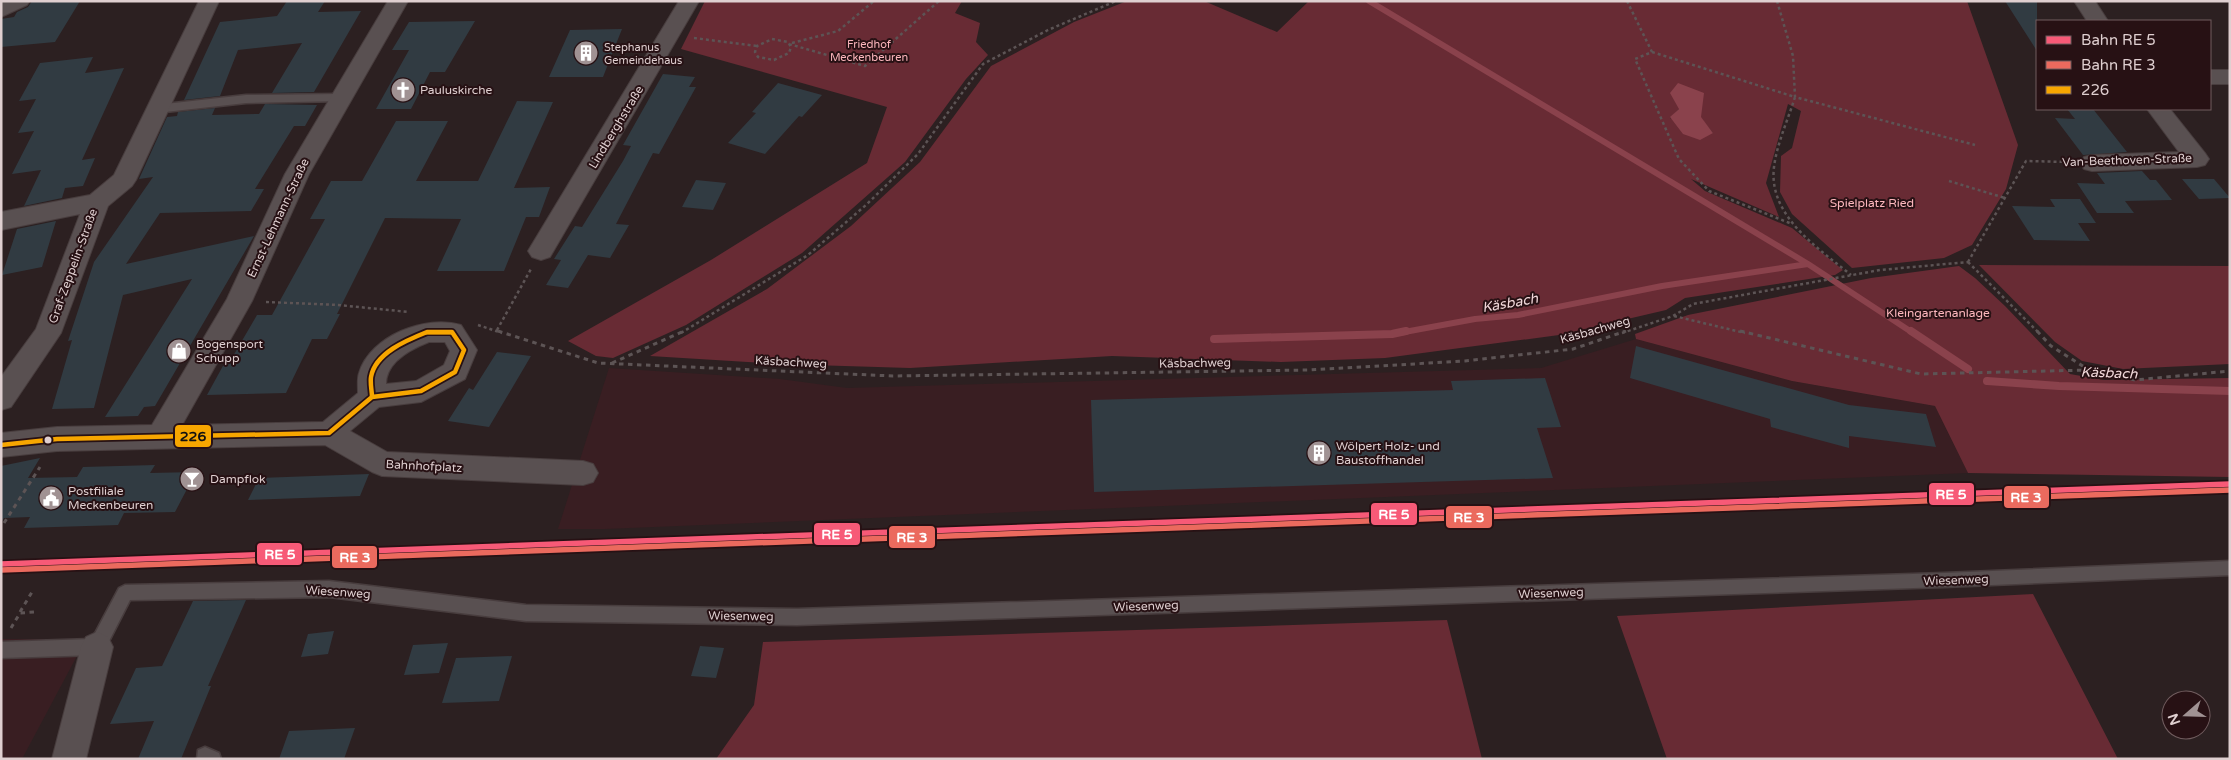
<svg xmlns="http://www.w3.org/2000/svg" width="2231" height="760" font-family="'Varela Round',sans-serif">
  <rect width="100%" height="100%" fill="#2c2021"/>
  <path fill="#391e22" d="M1636 339 1792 381 1935 406 1968 473 605 529H558L609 368 780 379 847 388 1541 368Z
    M1 639H86L22 759H1Z"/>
  <path fill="#682b34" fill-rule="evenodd" d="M705 1H962L955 13 980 23 976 42 988 55 966 79 905 162 802 253 686 325 613 358 596 356 568 341 711 260 867 163 887 107 681 49Z
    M1127 1H1204L1277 32 1309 1H1967L2018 145 2006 189 1972 245 1944 258 1852 268 1792 214 1780 192 1781 156 1792 148 1801 111 1788 104 1766 183 1779 217 1691 179 1705 191 1792 228 1843 270 1835 275 1685 298 1666 310 1559 335 1385 358 1281 362 1112 356 910 368 779 364 650 356 767 289 851 226 920 162 991 66 1074 22ZM1679 109 1700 117 1713 133 1670 118Z
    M1979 265 2230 266V364L2123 369 2082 361 2055 342Z
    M1959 266 1975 278 2005 306 2070 374 2104 380 2230 378V477L1968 473 1935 406 1792 381 1636 339 1635 334 1688 315 1871 278Z
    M2033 594 2118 759H1667L1617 616Z
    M1447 620 1482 759H716L754 705 763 642Z"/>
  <path fill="#8a424c" d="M1678 83 1704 93 1701 117 1713 133 1700 140 1683 134 1670 117 1679 109 1670 93Z"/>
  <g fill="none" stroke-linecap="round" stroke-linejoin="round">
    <path stroke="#8a424c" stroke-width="6" d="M1369 1 1808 264 1913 333
      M1399 333 1475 319 1518 315 1662 286 1808 264"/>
    <path stroke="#8a424c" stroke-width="8" d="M1911 331 1968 369
      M1214 339 1392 334 1406 331
      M1987 381 2059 386 2230 391"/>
  </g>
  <path fill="#313b42" d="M32 1H80L55 42 1 47V19L14 17 17 12 28 7Z
    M287 1H325L318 12 361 11 314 92 272 93 302 43 238 50 220 96 184 100 220 22 277 16Z
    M2005 1H2037V51Z
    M475 21 445 72H430L411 109H376L409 50H392L409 22Z
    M622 29 603 77H549L570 30Z
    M93 57 85 73 124 68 82 160 95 158 83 186 65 188 62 198 24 206 41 170 12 174 34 131 18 133 36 99 19 101 40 63Z
    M663 74 695 77 689 87H696L659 154 653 153 616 224 629 225 610 258 588 255 568 288 546 285 561 260 554 259 575 226 582 227 623 161 631 146 623 145Z
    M778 83 822 95 802 117 799 116 765 154 728 143 756 113 752 112Z
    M517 101 553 102 514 188 550 187 539 217H526L504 271H437L461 219 385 218 337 314H340L327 339H312L286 393 207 395 224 364 229 363 257 315H272L325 219H310L331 181H362L396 121H448L416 181H478Z
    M265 104 317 105 305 126H294L255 189H264L251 211 160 213 126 264 254 236 155 406 144 407 138 416 105 417 192 279 123 295 94 408 52 409 72 340 68 341 94 262 153 177 139 179 167 117 177 116 178 112 215 108 212 115 259 114Z
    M2067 109H2093L2127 152 2083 155 2055 118 2075 119Z
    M2142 171 2150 180H2156L2172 200 2125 201 2134 213H2097L2077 183 2105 184 2097 173Z
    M2182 179H2214L2230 198 2199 199Z
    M696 180 726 183 713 210 682 207Z
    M2050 199H2080L2096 223H2078L2090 241 2034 240 2012 206 2055 207Z
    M56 221 42 267 2 275 17 229Z
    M1636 346 1849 405 1926 414 1936 447 1849 436V448L1771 427 1770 419 1630 378Z
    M497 352 531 356 489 427 448 421 469 388 473 390Z
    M1545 378 1561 427 1537 428 1553 478 1094 492 1091 400 1453 390 1451 381Z
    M40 458 28 478 77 477 83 467 155 465 150 473 196 472 175 512 124 513 118 525 24 528 30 517 4 518 1 523V466Z
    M369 474 360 496 248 500 259 478Z
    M246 600 208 686H211L181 759H138L154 721 110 724 136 668 162 666 193 601Z
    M334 631 328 654 301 657 308 634Z
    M448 643 439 673 404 675 413 645Z
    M700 646 724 648 716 678 691 676Z
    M512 656 499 701 442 703 456 658Z
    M355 728 344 759H279L289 731Z"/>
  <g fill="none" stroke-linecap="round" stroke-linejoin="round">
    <defs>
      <path id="lane" d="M340 94 344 95 346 98 344 101 246 103 156 113 150 109 156 105 246 95Z
        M2230 561V575L1944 587 797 625 526 621 329 597 130 600 103 653 97 655 1 658V642L92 639 119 588 125 585 329 581 526 605 797 609 1944 573Z
        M205 747 219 753 221 759H197L198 750Z"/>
      <path id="street" d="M4 1H30L27 5 1 17V3Z
        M199 1H219L136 180 132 186 108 206 61 333 11 407 1 410V377L36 329 80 214 1 230V212L90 195 114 175Z
        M388 1H408L309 174 252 301 182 425 323 422 358 393C358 387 357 379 359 373 370 336 426 314 461 325L477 350 465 379 421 402 379 407 350 431 387 452 583 461 593 464 598 473 593 482 583 485 382 476 372 472 325 445 57 451 1 457V433L57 427 152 425 227 299 285 174ZM429 342H445L450 351 444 365 416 381 386 384C386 362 411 349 429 342Z
        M679 1H699L550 257 541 260 532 257 528 251Z
        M2074 1H2095L2108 21H2087Z
        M2210 70H2230V84H2210Z
        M2147 109H2170L2205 153 2209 159 2205 165 2197 167 2092 171 2084 169 2080 163 2084 157 2092 155 2179 152Z
        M97 632 108 637 113 647 86 759H52L81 647 86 637Z"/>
    </defs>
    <use href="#lane" stroke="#483d3e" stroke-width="3"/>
    <use href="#street" stroke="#483d3e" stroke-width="2"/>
    <path stroke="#5d5455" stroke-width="2.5" stroke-dasharray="3 3" stroke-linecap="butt" d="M1627 1 1652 52 1635 59 1679 159 1709 191 1792 224
      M1777 1 1793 56 1795 97 1975 145
      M694 38 757 46
      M772 39 788 42 791 47 789 53 774 60 758 57 755 52 757 46Z
      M792 43 838 31 874 1
      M789 44 865 66 939 1
      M1652 52 1795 97C1788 120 1777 143 1774 167 1768 216 1818 248 1851 275
      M1949 181 2005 198
      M1968 262 2039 333
      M1968 262 2026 161 2069 162
      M266 302 338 305 409 312
      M1674 316 1745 333
      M478 325 502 333
      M497 330 531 269
      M681 333 808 255 866 205 918 154 983 64 1048 30 1116 1
      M1622 333 1673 316 1693 304 1880 270 1968 262"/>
    <path stroke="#5d5455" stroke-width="3" stroke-dasharray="4.5 4.5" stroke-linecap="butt" d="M498 331 598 363 893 376 1309 370 1465 361 1573 349 1626 331
      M1740 331 1921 374 2089 370
      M2037 331 2051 346 2089 370 2135 380 2230 371
      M612 363 684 331
      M4 523 40 467
      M20 612 32 592
      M11 628 20 613 34 612"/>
    <use href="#lane" fill="#595051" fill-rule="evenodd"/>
    <use href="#street" fill="#595051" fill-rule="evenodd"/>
    <defs>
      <path id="bus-1-far1" d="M425 333H452"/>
      <path id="bus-1" d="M427 332H452L464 350 455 372 421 391 372 397C372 391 370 384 371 377 375 353 407 340 427 332Z
        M1 445 57 439 329 433 372 397"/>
    </defs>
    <use href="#bus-1-far1" stroke="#271114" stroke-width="6"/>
    <use href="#bus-1" stroke="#271114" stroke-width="8"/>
    <use href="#bus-1-far1" stroke="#f7a600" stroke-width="3"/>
    <use href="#bus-1" stroke="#f7a600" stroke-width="4.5"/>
    <defs>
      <path id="rail-1" d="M1 564 2230 484"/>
      <path id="rail-2" d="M1 570 2230 490"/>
    </defs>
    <use href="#rail-1" stroke="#271114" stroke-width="9"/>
    <use href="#rail-2" stroke="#271114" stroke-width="9"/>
    <use href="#rail-1" stroke="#f75a77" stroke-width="5.5"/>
    <use href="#rail-2" stroke="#eb6a5e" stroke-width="5.5"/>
  </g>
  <defs>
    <symbol id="building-disc" viewBox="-11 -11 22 22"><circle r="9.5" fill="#a09293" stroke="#271114"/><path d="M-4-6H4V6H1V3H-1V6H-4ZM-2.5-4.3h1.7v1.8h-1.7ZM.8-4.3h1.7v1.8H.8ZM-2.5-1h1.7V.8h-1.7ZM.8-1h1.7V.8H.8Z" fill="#fff"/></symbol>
    <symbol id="church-disc" viewBox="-11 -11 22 22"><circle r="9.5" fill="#a09293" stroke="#271114"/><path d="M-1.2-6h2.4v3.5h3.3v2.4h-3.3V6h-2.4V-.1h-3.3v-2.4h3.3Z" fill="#fff"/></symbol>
    <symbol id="shop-disc" viewBox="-11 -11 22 22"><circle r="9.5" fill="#a09293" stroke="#271114"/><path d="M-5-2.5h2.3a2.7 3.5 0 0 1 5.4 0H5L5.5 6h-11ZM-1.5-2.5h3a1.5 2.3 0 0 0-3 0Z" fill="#fff"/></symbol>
    <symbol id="bar-disc" viewBox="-11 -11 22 22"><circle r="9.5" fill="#a09293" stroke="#271114"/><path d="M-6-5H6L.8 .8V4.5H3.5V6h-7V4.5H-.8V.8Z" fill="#fff"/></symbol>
    <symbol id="civic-disc" viewBox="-11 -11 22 22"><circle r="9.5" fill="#a09293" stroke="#271114"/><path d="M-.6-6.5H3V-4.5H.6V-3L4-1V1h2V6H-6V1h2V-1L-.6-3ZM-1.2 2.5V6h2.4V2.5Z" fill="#fff"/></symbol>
  </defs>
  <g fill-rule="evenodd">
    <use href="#building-disc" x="572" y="39" width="28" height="28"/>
    <use href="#church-disc" x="389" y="76" width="28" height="28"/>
    <use href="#shop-disc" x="165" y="337" width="28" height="28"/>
    <use href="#building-disc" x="1305" y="439" width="28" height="28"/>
    <use href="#bar-disc" x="178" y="465" width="28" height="28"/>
    <use href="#civic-disc" x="37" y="484" width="28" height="28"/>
  </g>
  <circle fill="#dfcfd0" stroke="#271114" stroke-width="2" cx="48" cy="440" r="4.5"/>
  <g text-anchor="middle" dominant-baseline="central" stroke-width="4" stroke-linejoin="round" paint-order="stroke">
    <g font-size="11" fill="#fdb7bd" stroke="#271114">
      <text x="869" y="44">Friedhof<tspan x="869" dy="13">Meckenbeuren</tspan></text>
    </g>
    <g font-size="11" fill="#dfcfd0" stroke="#271114" text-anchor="start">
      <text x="604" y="47">Stephanus<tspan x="604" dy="13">Gemeindehaus</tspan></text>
    </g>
    <g font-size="12" fill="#dfcfd0" stroke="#271114" text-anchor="start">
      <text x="420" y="90">Pauluskirche</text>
      <text x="196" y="344">Bogensport<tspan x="196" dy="14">Schupp</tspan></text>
      <text x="1336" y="446">Wölpert Holz- und<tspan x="1336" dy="14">Baustoffhandel</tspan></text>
      <text x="210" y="479">Dampflok</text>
      <text x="68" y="491">Postfiliale<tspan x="68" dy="14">Meckenbeuren</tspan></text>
    </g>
    <g font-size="12" fill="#dfcfd0" stroke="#271114">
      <text transform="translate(616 127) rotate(-59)">Lindberghstraße</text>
      <text transform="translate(2127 160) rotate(-2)">Van-Beethoven-Straße</text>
      <text transform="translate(278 218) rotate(-65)">Ernst-Lehmann-Straße</text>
      <text transform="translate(73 266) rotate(-70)">Graf-Zeppelin-Straße</text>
      <text transform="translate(1595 330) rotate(-16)">Käsbachweg</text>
      <text transform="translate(791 362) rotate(3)">Käsbachweg</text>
      <text transform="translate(1195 363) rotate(-1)">Käsbachweg</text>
      <text transform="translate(424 466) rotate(3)">Bahnhofplatz</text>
      <text transform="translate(1956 580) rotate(-2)">Wiesenweg</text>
      <text transform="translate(338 592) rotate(4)">Wiesenweg</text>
      <text transform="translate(1551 593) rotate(-2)">Wiesenweg</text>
      <text transform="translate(1146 606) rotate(-2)">Wiesenweg</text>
      <text transform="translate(741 616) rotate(1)">Wiesenweg</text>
    </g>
    <g font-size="12" fill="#fdb7bd" stroke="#271114">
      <text x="1872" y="203">Spielplatz Ried</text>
      <text x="1938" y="313">Kleingartenanlage</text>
    </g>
    <g font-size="14" font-style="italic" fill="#f1d8da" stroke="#271114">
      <text transform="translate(1510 303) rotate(-10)">Käsbach</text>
      <text transform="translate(2109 373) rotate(2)">Käsbach</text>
    </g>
  </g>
  <g stroke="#271114" stroke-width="2">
    <rect x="174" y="424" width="38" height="24" rx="5" fill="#f7a600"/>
    <rect x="1928" y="482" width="47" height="24" rx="5" fill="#f75a77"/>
    <rect x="2003" y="485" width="47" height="24" rx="5" fill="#eb6a5e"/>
    <rect x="1370" y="502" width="48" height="24" rx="5" fill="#f75a77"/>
    <rect x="1445" y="505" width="48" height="24" rx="5" fill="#eb6a5e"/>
    <rect x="813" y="522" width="48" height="24" rx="5" fill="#f75a77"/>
    <rect x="888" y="525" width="48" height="24" rx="5" fill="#eb6a5e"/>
    <rect x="256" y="542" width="47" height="24" rx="5" fill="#f75a77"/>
    <rect x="331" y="545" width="47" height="24" rx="5" fill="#eb6a5e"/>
  </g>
  <g font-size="14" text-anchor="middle" font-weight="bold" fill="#fff">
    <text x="1951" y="499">RE 5</text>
    <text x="2026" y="502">RE 3</text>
    <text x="1394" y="519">RE 5</text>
    <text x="1469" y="522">RE 3</text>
    <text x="837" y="539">RE 5</text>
    <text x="912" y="542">RE 3</text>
    <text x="280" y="559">RE 5</text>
    <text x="355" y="562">RE 3</text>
  </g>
  <g font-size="14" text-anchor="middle" font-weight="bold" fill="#111">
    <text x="193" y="441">226</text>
  </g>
  <rect width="2231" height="760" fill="none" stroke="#dfcfd0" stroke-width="5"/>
  <rect x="2036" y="20" width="175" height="90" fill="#271114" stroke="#715d5f"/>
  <rect x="2046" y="36" width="25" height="8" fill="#f75a77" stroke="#715d5f"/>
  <text x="2081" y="45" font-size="15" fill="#dfcfd0">Bahn RE 5</text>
  <rect x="2046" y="61" width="25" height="8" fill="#eb6a5e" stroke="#715d5f"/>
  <text x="2081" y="70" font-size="15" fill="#dfcfd0">Bahn RE 3</text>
  <rect x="2046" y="86" width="25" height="8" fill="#f7a600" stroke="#715d5f"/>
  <text x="2081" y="95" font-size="15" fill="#dfcfd0">226</text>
  <g transform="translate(2186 715) rotate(250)"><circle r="24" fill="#271114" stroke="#715d5f"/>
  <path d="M0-4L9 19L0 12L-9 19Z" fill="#a09293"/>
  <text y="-8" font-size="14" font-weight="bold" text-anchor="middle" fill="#dfcfd0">N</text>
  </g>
</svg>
